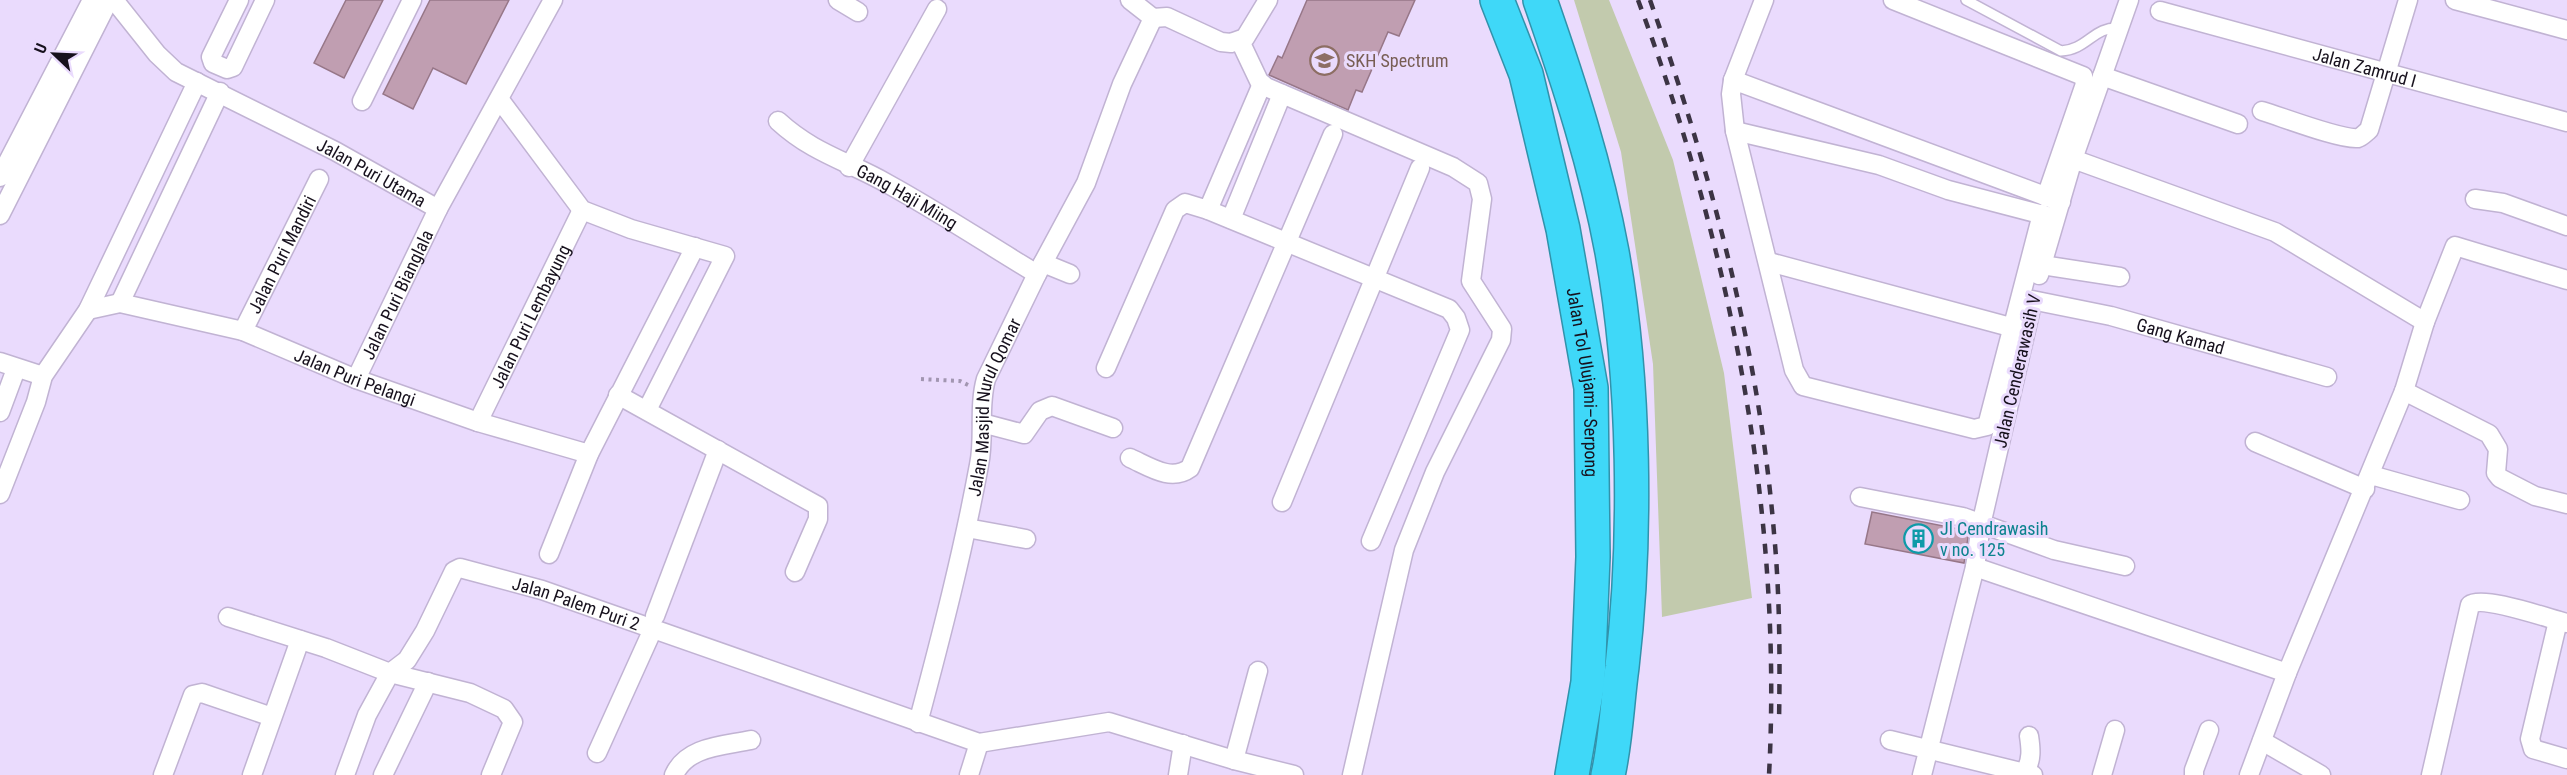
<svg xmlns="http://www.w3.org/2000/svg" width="2567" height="775" font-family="'Roboto Condensed',sans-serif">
  <rect width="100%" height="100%" fill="#eadbfd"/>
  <path fill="#c2caad" d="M1574 0H1609L1673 160 1724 373 1752 598 1662 617 1653 364 1621 152Z"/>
  <path fill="#c09eb1" stroke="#977788" stroke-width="1.5" d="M346 0H383L344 78 314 63Z
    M430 0H509L466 84 433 68 413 109 383 94Z
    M1307 0H1415L1399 36 1388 32 1362 92 1356 90 1348 110 1269 75 1278 56 1282 58Z
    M1872 512 1969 531 1964 563 1865 544Z"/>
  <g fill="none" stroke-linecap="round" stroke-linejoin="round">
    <defs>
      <path id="lane" d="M1966 0 2061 51C2087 50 2094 26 2119 28"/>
      <g id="street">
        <path id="s1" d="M114 0 157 54 176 72 335 151 438 209"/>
        <path d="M239 0 211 57 213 63 227 69 233 67 265 0"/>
        <path d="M838 0 858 12"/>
        <path d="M1130 0 1153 18"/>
        <path d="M1764 0 1733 80 1731 94 1735 131 1794 370 1803 386 1974 429 1987 426 2042 214"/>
        <path d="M1893 0 2083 76 2085 84 2046 197"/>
        <path d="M2455 0 2567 30"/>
        <path id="s2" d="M2160 11 2567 122"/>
        <path d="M1153 18 1167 17 1221 42 1231 43 1245 38 1268 0"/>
        <path d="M1240 41 1259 81 1266 87 1453 167 1478 183 1482 199 1471 281 1502 329 1501 340 1435 472 1404 550 1352 775"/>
        <path d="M2102 76 2238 124"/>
        <path d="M1733 80 2061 202"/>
        <path d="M500 100 582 210 631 229 725 256 647 410"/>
        <path d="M362 101 412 0"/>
        <path d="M2262 111C2282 117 2341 140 2358 138 2362 137 2366 132 2369 130L2408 0"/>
        <path id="s3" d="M778 121C814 154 848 161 888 184 939 212 987 244 1037 274"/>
        <path d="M1735 131 1879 165 1948 190 2051 217"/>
        <path d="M2073 159 2275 232 2425 322"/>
        <path d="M849 167 937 9"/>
        <path d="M0 177 92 0"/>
        <path d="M2475 199 2503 203 2567 226"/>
        <path d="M1208 210 1449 309 1456 318 1460 330 1371 541"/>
        <path d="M0 215 109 0"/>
        <path d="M1231 219 1282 94"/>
        <path d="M1769 262 2014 328"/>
        <path d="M1043 263 1070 274"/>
        <path d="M2042 265 2120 277"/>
        <path d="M2039 275 2073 159 2129 0"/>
        <path id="s4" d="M2032 300 2111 316 2327 377"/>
        <path d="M120 303 220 92"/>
        <path id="s5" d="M88 310 120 303 243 331 356 379 478 422 589 454"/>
        <path id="s6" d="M243 331 319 179"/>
        <path d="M0 362 43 376"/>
        <path d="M1106 368 1175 210 1185 203 1208 210 1262 84"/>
        <path id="s7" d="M356 379 438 209 553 0"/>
        <path d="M2404 391 2489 434 2498 449 2496 473 2500 478 2535 496 2567 504"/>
        <path d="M618 395 818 506V519L795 572"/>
        <path d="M0 412 16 369"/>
        <path id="s8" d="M478 422 582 210"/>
        <path d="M982 423 1024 434 1040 411 1052 406 1113 428"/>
        <path d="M2255 442 2365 489"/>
        <path d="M1130 458C1150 467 1171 482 1190 468L1333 134"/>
        <path d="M2371 475 2460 500"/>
        <path d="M0 494 36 402 43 376 88 310 197 82"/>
        <path d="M1860 497 1963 517 2054 550 2125 566"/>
        <path d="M1282 502 1420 168"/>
        <path d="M967 528 1026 539"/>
        <path d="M549 554 589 454 695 247"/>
        <path d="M1975 567 2287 673"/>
        <path d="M655 616 718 450"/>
        <path d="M228 617 326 648 390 673 470 693 504 709 513 722 491 775"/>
        <path d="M2558 621 2530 739 2533 749 2567 759"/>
        <path id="s9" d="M918 723C941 637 963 552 979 465 985 437 978 407 986 379L1037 274 1086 183 1122 84 1153 18"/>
        <path d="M1890 740 2033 775"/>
        <path d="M2262 741 2321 775"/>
        <path d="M597 753 653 629"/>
        <path d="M1234 760 1258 671"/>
        <path d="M2025 772C2032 760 2031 749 2029 736"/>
        <path d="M163 775 193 695 202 693 272 717"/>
        <path d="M252 775 300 640"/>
        <path id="s10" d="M345 775 367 715 390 673 407 660 425 631 454 571 460 568 542 590 979 743 1109 722 1234 760 1294 775"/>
        <path d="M383 775 428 682"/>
        <path d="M674 775C687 746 723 746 751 740"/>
        <path d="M969 775 979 743"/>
        <path d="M1178 775 1183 744"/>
        <path d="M1922 775 1975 567 1981 525 2030 313"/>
        <path d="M2102 775 2115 730"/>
        <path d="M2194 775V770L2209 730"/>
        <path d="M2249 775 2287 673 2404 391 2425 322 2455 246 2567 280"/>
        <path d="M2431 775 2470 605C2482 595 2550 619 2567 623"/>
      </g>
      <g id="highway">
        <path id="s11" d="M1497 0 1526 74 1563 229 1591 388 1593 557 1588 682 1572 775"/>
        <path d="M1540 0C1569 83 1596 166 1612 252 1635 380 1637 538 1622 667 1617 703 1616 740 1608 775"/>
      </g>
    </defs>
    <use href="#lane" stroke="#c1b3d3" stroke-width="12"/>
    <use href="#street" stroke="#c1b3d3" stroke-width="21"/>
    <use href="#highway" stroke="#3192ab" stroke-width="36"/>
    <path stroke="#a296b1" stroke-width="4" stroke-dasharray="3 4.5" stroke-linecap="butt" d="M921 379 960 381 968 385"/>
    <use href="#lane" stroke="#fff" stroke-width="9"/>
    <use href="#street" stroke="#fff" stroke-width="18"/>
    <use href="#highway" stroke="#3fd8f8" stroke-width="33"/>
    <path stroke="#3c3444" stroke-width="4.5" stroke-dasharray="10 10" stroke-linecap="butt" d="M1638 0C1730 247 1783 511 1769 775
      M1650 0C1711 173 1759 350 1774 533 1780 597 1780 661 1779 724"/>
  </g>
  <defs>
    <symbol id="school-ring" viewBox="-11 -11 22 22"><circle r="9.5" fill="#eadbfd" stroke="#8d6e63" stroke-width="1.5"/><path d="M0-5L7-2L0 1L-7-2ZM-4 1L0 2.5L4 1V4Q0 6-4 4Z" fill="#8d6e63"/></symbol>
    <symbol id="building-ring" viewBox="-11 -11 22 22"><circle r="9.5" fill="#eadbfd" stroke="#0f9aa8" stroke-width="1.5"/><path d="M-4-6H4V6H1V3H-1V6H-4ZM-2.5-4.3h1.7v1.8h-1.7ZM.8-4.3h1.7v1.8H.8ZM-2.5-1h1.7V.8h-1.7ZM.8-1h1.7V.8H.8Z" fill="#0f9aa8"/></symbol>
  </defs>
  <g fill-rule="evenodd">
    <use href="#school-ring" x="1308" y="44" width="33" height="33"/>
    <use href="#building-ring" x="1902" y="522" width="33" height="33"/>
  </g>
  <g text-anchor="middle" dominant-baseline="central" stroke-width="6" stroke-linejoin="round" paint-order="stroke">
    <g font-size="18" fill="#785e54" stroke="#eadbfd" text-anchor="start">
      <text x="1346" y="60">SKH Spectrum</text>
    </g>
    <g font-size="18" fill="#17111d" stroke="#eadbfd">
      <text stroke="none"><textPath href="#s2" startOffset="212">Jalan Zamrud I</textPath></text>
      <text stroke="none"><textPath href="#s1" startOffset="315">Jalan Puri Utama</textPath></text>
      <text stroke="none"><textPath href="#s3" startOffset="150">Gang Haji Miing</textPath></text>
      <text stroke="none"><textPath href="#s6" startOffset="86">Jalan Puri Mandiri</textPath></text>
      <text stroke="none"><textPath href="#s7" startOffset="94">Jalan Puri Bianglala</textPath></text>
      <text stroke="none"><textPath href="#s8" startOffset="118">Jalan Puri Lembayung</textPath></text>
      <text stroke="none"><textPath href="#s4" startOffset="153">Gang Kamad</textPath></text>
      <text transform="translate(2017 371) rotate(-77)">Jalan Cenderawasih V</text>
      <text stroke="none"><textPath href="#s5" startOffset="280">Jalan Puri Pelangi</textPath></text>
      <text stroke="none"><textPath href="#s11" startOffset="394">Jalan Tol Ulujami–Serpong</textPath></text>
      <text stroke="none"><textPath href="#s9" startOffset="326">Jalan Masjid Nurul Qomar</textPath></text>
      <text stroke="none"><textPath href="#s10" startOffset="362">Jalan Palem Puri 2</textPath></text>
    </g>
    <g font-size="18" fill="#0d838f" stroke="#eadbfd" text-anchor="start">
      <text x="1940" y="528">Jl Cendrawasih<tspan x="1940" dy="21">v no. 125</tspan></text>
    </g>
  </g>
  <g transform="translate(54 54) rotate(293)" stroke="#eadbfd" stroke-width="4.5" paint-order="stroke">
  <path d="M0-4.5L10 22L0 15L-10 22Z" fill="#17111d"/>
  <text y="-9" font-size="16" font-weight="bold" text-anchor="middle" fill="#17111d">U</text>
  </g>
</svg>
